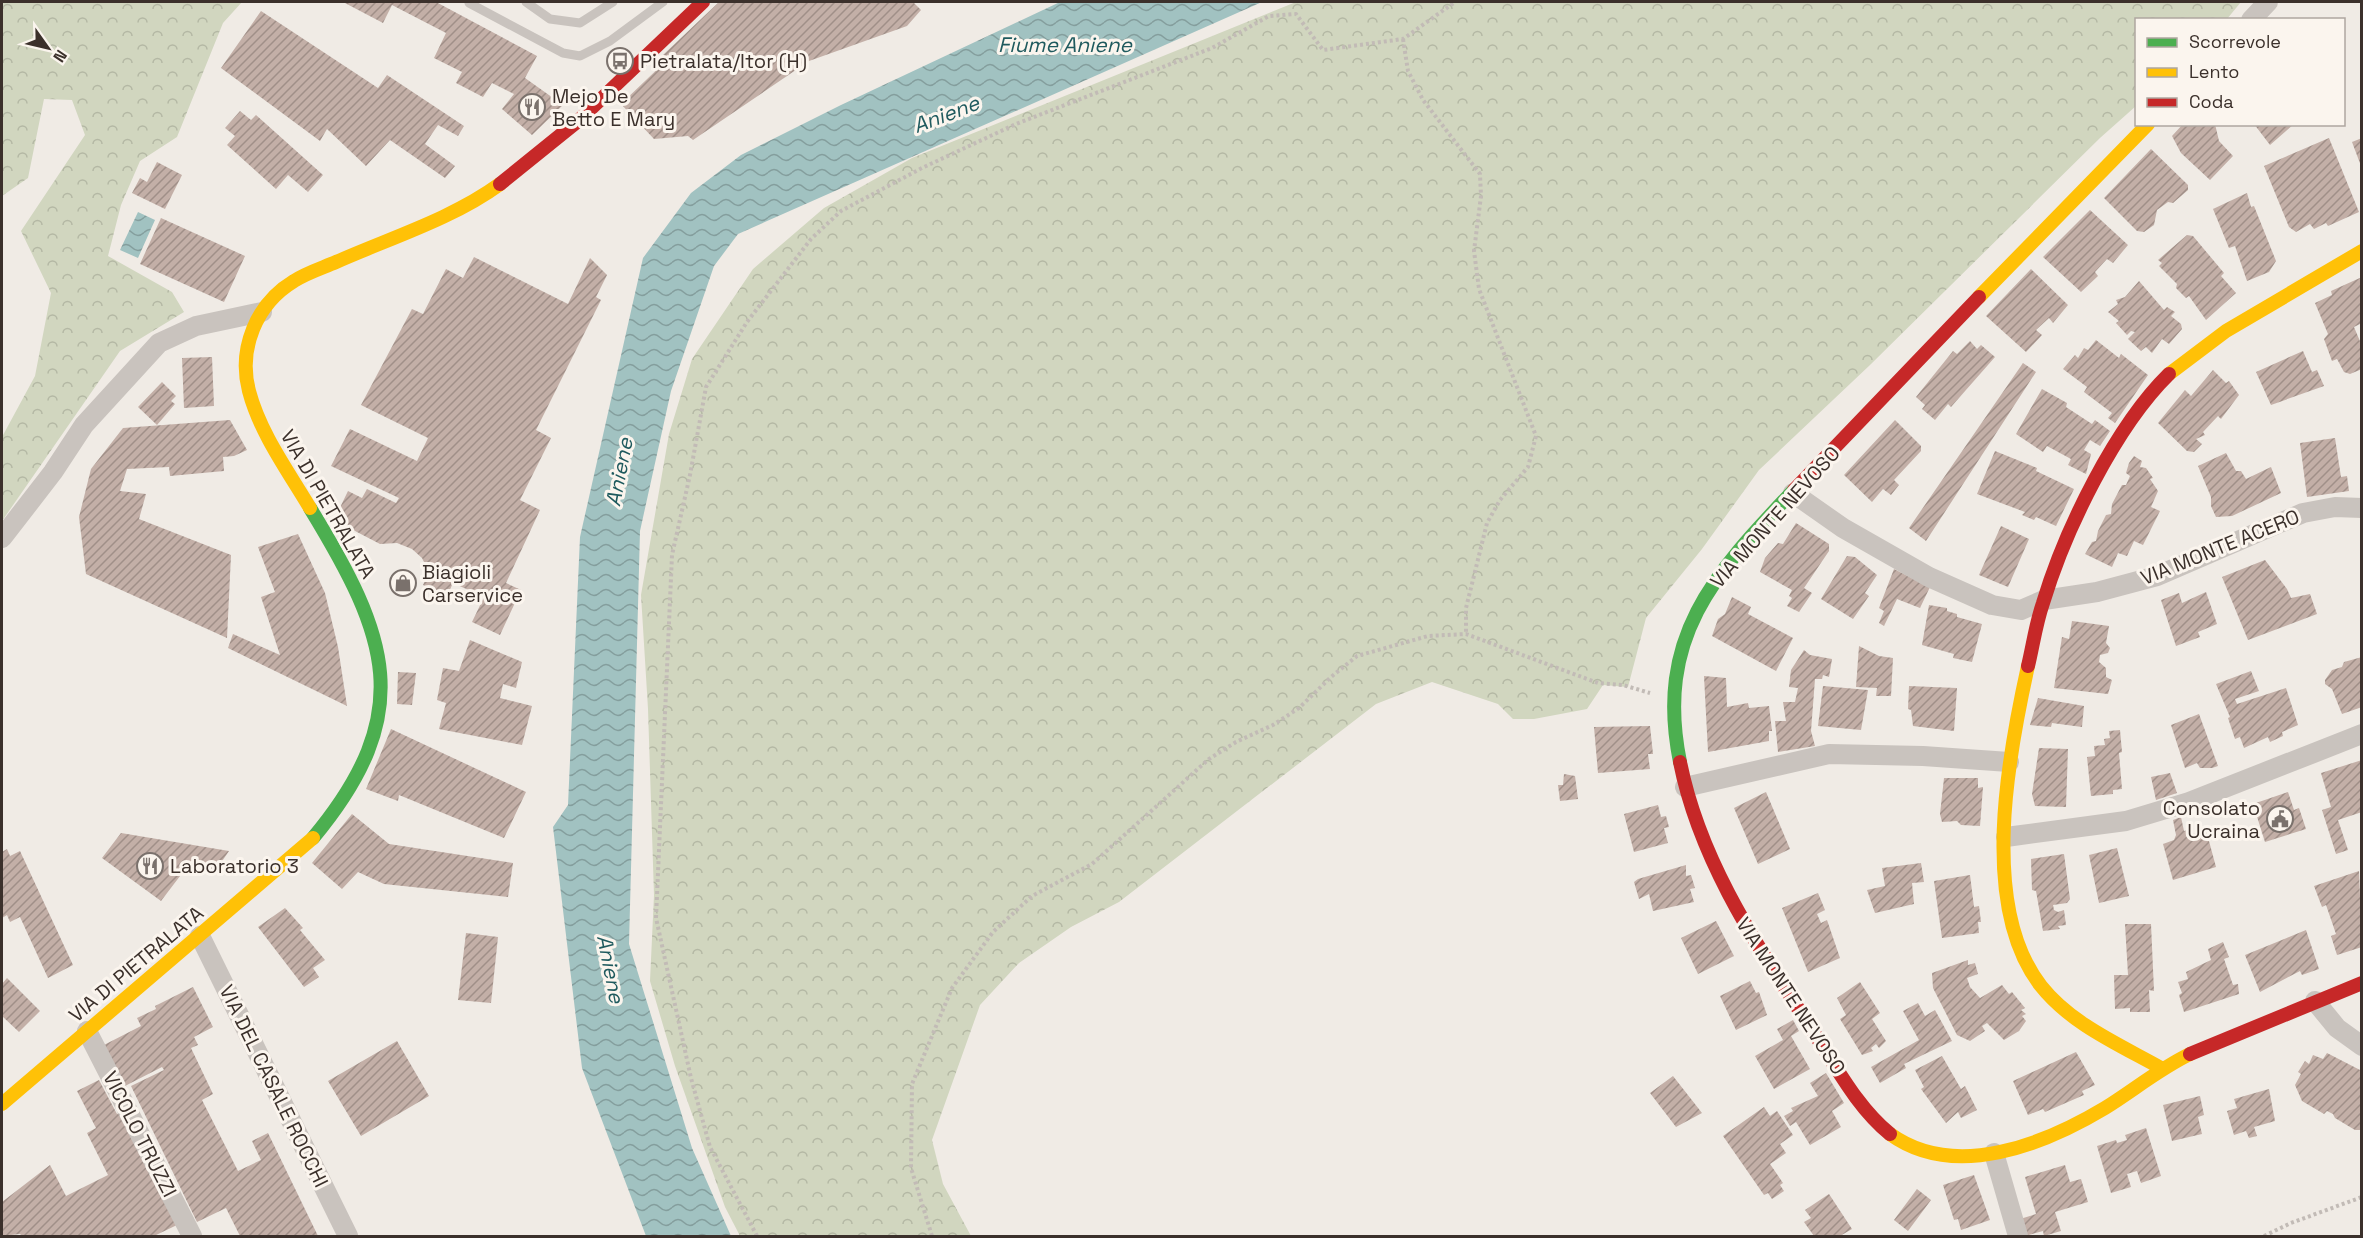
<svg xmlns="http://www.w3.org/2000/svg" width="2363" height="1238" font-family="'Space Grotesk',sans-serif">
  <defs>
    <pattern id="forest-crowns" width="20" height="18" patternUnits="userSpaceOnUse" patternTransform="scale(1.5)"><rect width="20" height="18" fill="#d1d6bf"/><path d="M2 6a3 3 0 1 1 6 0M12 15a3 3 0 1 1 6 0" fill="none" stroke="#b4b8a4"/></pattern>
    <pattern id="water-waves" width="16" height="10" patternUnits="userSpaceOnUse" patternTransform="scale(1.5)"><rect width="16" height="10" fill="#a1c2c1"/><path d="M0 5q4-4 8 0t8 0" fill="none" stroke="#849e9d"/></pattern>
    <pattern id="building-hatch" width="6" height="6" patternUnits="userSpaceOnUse" patternTransform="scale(1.5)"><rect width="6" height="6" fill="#c3afa7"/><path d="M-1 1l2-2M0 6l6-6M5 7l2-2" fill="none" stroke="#a08f88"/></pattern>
  </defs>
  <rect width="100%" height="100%" fill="#f0ebe5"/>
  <path fill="url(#forest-crowns)" d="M2 2H242L223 23 177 137 140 161 121 205 108 256 172 292 184 312 120 351 2 521V437L35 376 51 293 21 231 85 135 72 100 44 99 28 178 2 196Z
    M1296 2H2241L2227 19 2136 20V106L2100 138 1870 365 1759 470 1702 549 1646 618 1628 687 1603 685 1587 709 1534 719H1513L1498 704 1432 682 1376 704 1119 902 1071 927 1019 963 980 1005 932 1140 943 1184 971 1236H740L725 1207 675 1066 650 981 654 895 648 709 641 595 669 434 692 359 753 269 824 208 912 158Z"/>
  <path fill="url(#water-waves)" d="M1060 2H1262L738 234 714 266 671 391 640 531 629 944 692 1148 731 1236H646L582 1068 553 827 568 805 580 537 643 258 691 193 741 155 841 105Z
    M138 212 155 220 138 258 120 250Z"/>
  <path fill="url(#building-hatch)" d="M343 2H436L537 56 525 78 563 105 532 135 502 109 514 94 492 83 483 97 456 83 462 72 434 58 446 33 392 5 383 23Z
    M719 2H913L921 10 907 26 809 61 693 140 688 136 654 139 621 104 668 59 663 55Z
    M261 11 378 88 387 75 464 126 458 136 438 125 425 144 455 166 445 178 390 140 366 166 327 129 320 141 221 68Z
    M240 111 251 120 256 115 323 175 308 192 288 175 276 189 227 145 235 136 225 128Z
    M2183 124H2215L2219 141 2233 156 2210 180 2181 153 2172 136Z
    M2254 124H2294L2270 145Z
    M2329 138 2359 212 2328 226 2326 223 2314 229 2310 224 2296 232 2289 227 2264 166Z
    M2362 138V166H2361L2352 142Z
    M2151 149 2188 185V190L2173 203 2168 202 2157 210 2154 225 2144 232 2137 231 2104 198Z
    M157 162 182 175 165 209 132 193 140 178 147 182Z
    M2247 193 2251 207 2254 206 2276 261 2269 272 2247 281 2235 246 2229 248 2213 209Z
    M2090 210 2128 245 2113 263 2107 259 2095 272 2098 276 2081 292 2043 257Z
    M161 218 245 256 224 302 140 264Z
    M2187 235 2193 236 2224 273 2221 276 2236 293 2206 320 2189 296 2186 298 2176 288 2177 284 2159 266 2162 263 2158 260Z
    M474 257 568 304 590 258 607 275 596 297 601 300 536 430 551 438 520 500 540 510 506 583 521 590 500 635 472 622 484 597 453 583 447 596 423 585 429 572 422 558 412 549 397 543 380 544 334 520 348 491 362 498 367 489 396 503 399 498 331 466 350 429 417 461 428 438 361 405 412 309 423 314 446 269 463 278Z
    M2031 269 2068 305 2053 323 2049 318 2036 330 2042 335 2026 352 1986 316Z
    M2362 277V323L2354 327 2362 346V369L2350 374 2344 372 2337 359 2332 361 2324 339 2328 334 2315 303 2332 295 2331 291Z
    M2139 281 2164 310 2167 307 2175 312 2171 316 2181 324 2182 329 2169 344 2162 339 2152 353 2146 347 2141 351 2128 339 2135 332 2131 331 2127 335 2116 323 2119 321 2108 312 2118 304 2116 300 2125 297Z
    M2096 340 2119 358 2121 354 2148 375 2115 423 2108 418 2112 413 2084 392 2087 387 2063 369 2075 355 2078 358 2084 348 2088 350Z
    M1970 341 1977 349 1981 345 1995 357 1951 407 1948 404 1935 420 1922 409 1925 405 1916 397 1953 351 1957 354Z
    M2303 351 2312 372 2317 370 2324 386 2271 405 2256 372Z
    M212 357 214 406 184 408 182 358Z
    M2023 363 2036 372 1926 541 1909 528Z
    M2213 370 2226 383 2229 381 2239 395 2221 419 2218 416 2203 432 2205 435 2196 439 2202 444 2194 452 2187 451 2158 423 2185 390 2191 396Z
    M162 382 176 396 171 401 175 404 157 425 138 407Z
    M2042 389 2067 403 2066 407 2092 424 2095 420 2110 431 2100 446 2090 440 2084 450 2091 454 2086 474 2068 465 2071 459 2047 446 2043 452 2016 434Z
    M230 420 247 450 234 456 223 457 224 471 170 476 169 467 127 469 120 491 146 494 139 519 231 555 227 638 86 574 79 517 91 469 123 428Z
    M1895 420 1921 446V451L1894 480 1899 485 1891 495 1883 489 1872 502 1844 475Z
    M2335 438 2341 477 2347 476 2349 491 2307 497 2300 443Z
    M1995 451 2037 468 2036 471 2074 489 2056 526 2036 517 2034 520 2022 515 2025 512 1977 494Z
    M2226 453 2236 471H2241L2246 479 2271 467 2281 493 2232 516 2216 517 2211 506V497L2198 466Z
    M2134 456 2142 461 2140 467 2146 468 2153 478 2150 479 2158 491 2151 507 2160 511 2143 545 2134 541 2127 556 2118 553 2112 567 2085 554 2092 542 2096 541 2098 531 2106 515 2111 514 2112 504 2122 485H2126L2130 476 2126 473 2129 463Z
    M1796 523 1829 544V551L1804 588 1812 593 1799 612 1787 606 1792 598 1789 596 1792 590 1760 572 1765 558 1778 543 1783 544Z
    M2001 526 2029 539 2008 587 1979 575Z
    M298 534 325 593 338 647 347 706 228 648 233 634 280 655 261 597 275 592 258 547Z
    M1847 556 1855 557 1877 575 1865 593 1869 596 1853 619 1821 599Z
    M2265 560 2287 589 2291 598 2310 594 2317 614 2248 640 2222 577Z
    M1894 569 1930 587 1920 608 1897 599 1884 626 1879 623 1884 611 1879 608Z
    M2206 592 2217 624 2198 632 2200 637 2176 646 2161 600 2179 593 2182 603Z
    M1732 597 1751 607 1748 614 1793 638 1776 671 1712 636 1718 619 1725 614Z
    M1929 605 1947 608V611L1957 614V617L1982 624 1972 662 1953 658 1954 654 1922 645Z
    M2072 621 2109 626 2106 643 2110 648 2108 653 2100 655 2099 662 2106 668V677L2112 680 2108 694 2054 688 2062 637 2069 639Z
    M470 640 522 662 516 688 503 684 500 698 532 706 522 745 439 729 446 703 437 700 443 668 459 671Z
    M1859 646 1879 656 1893 658 1891 696H1876L1877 688 1856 687Z
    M1804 650 1810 655 1832 659 1829 677 1823 675 1822 679H1815L1811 731 1815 746 1778 752 1775 721H1786L1783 702H1795L1798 688 1789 687 1791 670Z
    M2362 657V707L2342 714 2332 689 2325 684V680L2332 670 2342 667 2344 662Z
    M2251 671 2259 691 2235 699 2237 704 2286 688 2298 725 2282 732 2283 736 2270 742 2268 737 2244 748 2240 737 2235 739 2228 718 2230 717 2216 684Z
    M398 672 416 673 412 705 397 704Z
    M1704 676 1726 678 1727 707 1748 703 1749 708 1769 706 1772 731H1769V741L1708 752Z
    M1823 686 1868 690 1861 730 1818 726Z
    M1909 686 1957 688 1954 731 1913 726 1911 710 1908 709Z
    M2038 698 2084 706 2082 727 2052 723 2051 727 2030 725Z
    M2199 714 2218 766 2212 768H2200L2197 763 2185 768 2171 725Z
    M1650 726 1653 754H1648L1650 769 1598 773 1594 727Z
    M391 729 526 792 504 838 399 795 398 801 366 789Z
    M2120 730 2122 752 2119 753 2122 789 2113 790V794L2091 796 2087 757 2095 756 2094 746 2105 745 2104 739 2110 738 2109 731Z
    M2039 748 2068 749 2066 807 2035 806 2032 794Z
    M2362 760V812L2338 820 2348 850 2336 854 2322 810 2331 807 2321 773Z
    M2170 773 2177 793 2156 800 2151 777Z
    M1564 774 1575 776 1578 799 1560 801 1558 785H1563Z
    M1944 778H1978V788L1983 787 1980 826 1961 825 1957 821 1942 822 1940 814Z
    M1766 792 1790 849 1758 864 1734 808Z
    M2288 792 2294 810 2299 808 2306 829 2265 842 2253 804Z
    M1658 805 1661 817 1666 816 1669 827 1664 828 1668 843 1634 852 1624 814Z
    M352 814 389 844 513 863 508 897 384 884 358 872 342 889 312 863Z
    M2181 817 2184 831 2191 829 2192 834 2206 830 2216 867 2173 880 2163 844 2174 840 2176 835 2173 820Z
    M121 833 229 851 214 873 193 859 161 901 102 858Z
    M2117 848 2129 896 2099 903 2089 855Z
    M7 849 10 856 20 851 73 965 48 978 20 917 10 922 7 915 2 918V852Z
    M2064 854 2070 899 2067 903 2053 905 2054 910 2058 912 2064 910 2066 925 2058 926 2060 929 2043 931 2036 891 2032 890 2031 859Z
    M1921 863 1924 882 1912 883 1914 904 1875 913 1867 890 1885 886 1882 868Z
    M1686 865V876L1691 875 1695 888 1690 889 1694 902 1653 911 1649 894 1639 899 1634 882 1638 879Z
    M2359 871 2362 947 2337 955 2331 936 2336 934 2326 905 2322 907 2314 886Z
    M1970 875 1974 907 1979 906 1981 922H1978L1979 933 1942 938 1934 881Z
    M1818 893 1825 910 1817 914 1821 923 1827 920 1840 958 1808 972 1782 908Z
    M285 908 303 928 300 930 325 960 313 968 319 977 304 987 258 927Z
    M1716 921 1734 956 1698 974 1681 938Z
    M2125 924H2151L2154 991 2149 990 2150 1012H2130V1008L2115 1009 2114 975H2128Z
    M2306 930 2319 969 2302 975 2300 971 2260 992 2245 955Z
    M466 933 498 937 491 1003 458 1000Z
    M2223 942 2229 957 2224 959 2233 985 2238 984 2239 994 2184 1012 2179 995 2182 993 2178 982 2188 979 2186 972 2211 960 2208 949Z
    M1968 960V965L1975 963 1978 974 1967 978 1970 987 1980 998 2002 985 2009 994 2012 992 2025 1008 2021 1010 2026 1014 2022 1016 2026 1021 2019 1031 2004 1040 1987 1023 1982 1026 1985 1031 1970 1041 1957 1035 1933 988 1932 973Z
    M7 978 40 1011 19 1032 2 1016V984Z
    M1750 981 1756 993 1759 992 1767 1015 1736 1030 1720 996Z
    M1860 982 1880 1013 1872 1019 1886 1041 1879 1048 1876 1044 1871 1048 1873 1051 1862 1055 1840 1019 1846 1015 1837 998Z
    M193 987 213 1027 194 1037 198 1045 191 1048 213 1094 202 1100 238 1171 261 1160 252 1141 268 1133 318 1236H240L226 1208 197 1222 131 1086 164 1070 162 1067 123 1087 102 1046 141 1026 137 1018 156 1009 155 1006Z
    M1918 1003 1925 1016 1935 1010 1952 1041 1904 1064 1906 1068 1880 1083 1871 1067 1919 1040 1903 1011Z
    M1793 1020 1799 1031 1791 1036 1810 1069 1774 1089 1755 1056 1783 1040 1777 1029Z
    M397 1041 429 1096 361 1136 328 1081Z
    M2076 1052 2095 1085 2082 1091 2084 1095 2045 1112 2043 1109 2028 1115 2013 1081Z
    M2327 1053 2362 1071V1130H2355L2335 1118 2333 1114 2327 1111 2324 1114 2302 1101 2295 1085 2301 1074 2298 1072 2305 1061 2309 1064 2313 1055 2323 1059Z
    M1942 1056 1961 1089 1965 1086 1977 1110 1961 1118 1958 1112 1946 1123 1921 1089 1924 1087 1915 1070Z
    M1826 1073 1844 1103 1832 1111 1841 1127 1810 1145 1796 1122 1790 1126 1784 1116 1793 1111 1791 1108 1818 1096 1810 1083Z
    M1673 1076 1702 1113 1676 1127 1650 1093Z
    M99 1080 117 1114 121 1112 177 1225 154 1236H22L20 1234 2 1236V1202L50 1165 66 1196 108 1175 87 1133 96 1128 77 1091Z
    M2269 1089 2275 1121 2254 1127 2257 1136 2249 1138 2246 1131 2234 1135 2227 1111 2237 1108 2234 1099Z
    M2200 1096 2204 1115 2198 1117 2202 1134 2172 1141 2163 1105Z
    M1764 1107 1770 1116 1777 1111 1793 1135 1780 1144 1786 1153 1770 1164 1783 1183 1780 1185 1784 1191 1772 1199 1768 1193 1764 1195 1723 1136Z
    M2146 1128 2161 1176 2141 1183 2137 1171 2127 1174 2131 1187 2111 1193 2097 1146 2116 1140 2117 1143 2127 1140 2125 1135Z
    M2065 1165 2070 1182 2081 1179 2088 1202 2055 1212 2061 1231 2044 1236 2043 1231 2025 1236 2020 1219 2036 1214 2025 1177Z
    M1974 1175 1990 1220 1961 1230 1958 1219 1954 1220 1943 1185Z
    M1917 1189 1931 1200 1908 1231 1894 1220Z
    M1829 1194 1852 1229 1840 1236H1814L1804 1222 1811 1218 1805 1210Z"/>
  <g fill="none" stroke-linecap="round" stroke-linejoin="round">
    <path stroke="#c2bbb6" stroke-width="4" stroke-dasharray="3 3" stroke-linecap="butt" d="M1403 39 1408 71 1423 100 1480 174 1481 196 1474 251 1479 289 1536 436 1528 467 1500 500 1487 523 1466 608V634
      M757 1236 710 1147 691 1078 656 918 672 555 690 475 706 387 747 322 811 239 841 211 922 168 1016 124 1212 48 1269 16 1296 14 1323 50 1403 39 1455 2
      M932 1236 911 1168 912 1084 952 988 993 932 1032 896 1092 864 1209 759 1236 742 1273 725 1299 708 1331 677 1357 656 1428 636 1466 634 1598 683 1623 685 1650 693
      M2264 1236 2291 1223 2362 1197"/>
    <path stroke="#c9c3be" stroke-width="9" d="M526 2 550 19 580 23 613 2
      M469 3 563 53 580 56 610 41 663 2"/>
    <path stroke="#c9c3be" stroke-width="20" d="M2251 20 2268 2
      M1793 493 1843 528 1929 577 1992 605 2021 610 2044 600 2097 592 2157 576 2303 513 2335 507 2362 508
      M2 538 53 472 84 425 159 343 196 326 262 312
      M1685 787 1829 754 1923 756 2009 762
      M2006 837 2126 821 2189 802 2362 734
      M200 936 348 1236
      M2315 1001 2337 1028 2362 1046
      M87 1031 192 1236
      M1994 1153 2018 1236"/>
    <path stroke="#4caf50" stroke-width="14" d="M310 508C388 636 418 712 313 838
      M1680 762C1655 638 1713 575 1794 490"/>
    <path stroke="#ffc107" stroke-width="14" d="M1979 297 2148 124
      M2169 374 2226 331 2362 251
      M310 508C288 471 260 433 249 391 238 349 256 304 294 281 306 273 322 268 336 262 390 238 452 219 500 184
      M2028 666C2008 756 1979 907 2041 986 2071 1024 2120 1045 2161 1068
      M2 1104 313 838
      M1890 1134C1955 1181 2045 1144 2105 1108 2134 1090 2159 1069 2190 1054"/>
    <path stroke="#c62828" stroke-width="14" d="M500 184 578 121 703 2
      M1794 490 1979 297
      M2028 666C2033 645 2036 623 2043 603 2065 530 2115 427 2169 374
      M1680 762C1700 863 1759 948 1814 1033 1837 1068 1857 1107 1890 1134
      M2190 1054 2362 983"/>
  </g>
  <defs>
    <symbol id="bus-ring" viewBox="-11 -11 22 22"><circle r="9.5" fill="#fbf5ee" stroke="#7a716c" stroke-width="1.5"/><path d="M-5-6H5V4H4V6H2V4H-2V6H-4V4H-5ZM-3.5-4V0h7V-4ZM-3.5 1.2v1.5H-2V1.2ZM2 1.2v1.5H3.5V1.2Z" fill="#7a716c"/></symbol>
    <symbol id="restaurant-ring" viewBox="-11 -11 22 22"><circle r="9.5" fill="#fbf5ee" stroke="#7a716c" stroke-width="1.5"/><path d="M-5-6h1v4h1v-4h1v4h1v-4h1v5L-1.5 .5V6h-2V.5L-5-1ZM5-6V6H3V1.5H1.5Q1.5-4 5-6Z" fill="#7a716c"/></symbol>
    <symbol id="shop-ring" viewBox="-11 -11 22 22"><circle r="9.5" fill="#fbf5ee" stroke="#7a716c" stroke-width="1.5"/><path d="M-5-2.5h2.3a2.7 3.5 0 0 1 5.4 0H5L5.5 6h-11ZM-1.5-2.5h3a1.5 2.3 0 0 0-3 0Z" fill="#7a716c"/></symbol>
    <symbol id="civic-ring" viewBox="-11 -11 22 22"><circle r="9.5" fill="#fbf5ee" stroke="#7a716c" stroke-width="1.5"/><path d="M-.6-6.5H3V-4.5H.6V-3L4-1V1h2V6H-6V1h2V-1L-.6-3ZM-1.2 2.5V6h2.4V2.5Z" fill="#7a716c"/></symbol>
  </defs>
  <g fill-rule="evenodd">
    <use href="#bus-ring" x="605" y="46" width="30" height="30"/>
    <use href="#restaurant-ring" x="517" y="92" width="30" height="30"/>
    <use href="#shop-ring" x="388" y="568" width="30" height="30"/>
    <use href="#civic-ring" x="2265" y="804" width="30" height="30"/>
    <use href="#restaurant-ring" x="135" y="851" width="30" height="30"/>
  </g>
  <g text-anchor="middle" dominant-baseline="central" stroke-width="6" stroke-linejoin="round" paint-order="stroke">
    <g font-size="20" fill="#3b302b" stroke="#fbf5ee" text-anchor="start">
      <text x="640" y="61">Pietralata/Itor (H)</text>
      <text x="552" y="96">Mejo De<tspan x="552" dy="23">Betto E Mary</tspan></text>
      <text x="422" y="572">Biagioli<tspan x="422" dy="23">Carservice</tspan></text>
      <text x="2260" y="808" text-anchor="end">Consolato<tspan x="2260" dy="23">Ucraina</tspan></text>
      <text x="170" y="866">Laboratorio 3</text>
    </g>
    <g font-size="20" fill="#3b302b" stroke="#fbf5ee">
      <text transform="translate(328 504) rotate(60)">VIA DI PIETRALATA</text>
      <text transform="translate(1775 517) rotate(-48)">VIA MONTE NEVOSO</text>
      <text transform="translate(2220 547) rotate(-22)">VIA MONTE ACERO</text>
      <text transform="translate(136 964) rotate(-40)">VIA DI PIETRALATA</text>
      <text transform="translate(1791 996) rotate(57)">VIA MONTE NEVOSO</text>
      <text transform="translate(274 1086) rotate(64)">VIA DEL CASALE ROCCHI</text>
      <text transform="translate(140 1134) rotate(63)">VICOLO TRUZZI</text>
    </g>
    <g font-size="21" font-style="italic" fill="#1f5a5e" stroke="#fbf5ee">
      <text x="1065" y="44">Fiume Aniene</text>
      <text transform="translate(946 114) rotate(-21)">Aniene</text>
      <text transform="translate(619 472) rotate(-79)">Aniene</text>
      <text transform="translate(611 969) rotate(79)">Aniene</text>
    </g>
  </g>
  <rect width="2363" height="1238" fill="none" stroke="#3b302b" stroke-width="6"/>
  <rect x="2135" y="18" width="210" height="108" fill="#fbf5ee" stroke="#aea6a0" stroke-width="1.5"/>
  <rect x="2147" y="38" width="30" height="9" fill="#4caf50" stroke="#aea6a0" stroke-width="1.5"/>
  <text x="2189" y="48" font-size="18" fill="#3b302b">Scorrevole</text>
  <rect x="2147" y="68" width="30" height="9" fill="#ffc107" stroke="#aea6a0" stroke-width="1.5"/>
  <text x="2189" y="78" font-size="18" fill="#3b302b">Lento</text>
  <rect x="2147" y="98" width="30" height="9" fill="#c62828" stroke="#aea6a0" stroke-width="1.5"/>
  <text x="2189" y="108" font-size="18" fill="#3b302b">Coda</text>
  <g transform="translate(48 48) rotate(124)" stroke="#fbf5ee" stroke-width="4.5" paint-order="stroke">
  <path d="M0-4.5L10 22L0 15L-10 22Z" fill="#3b302b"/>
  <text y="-9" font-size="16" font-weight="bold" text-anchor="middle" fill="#3b302b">N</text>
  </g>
</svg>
